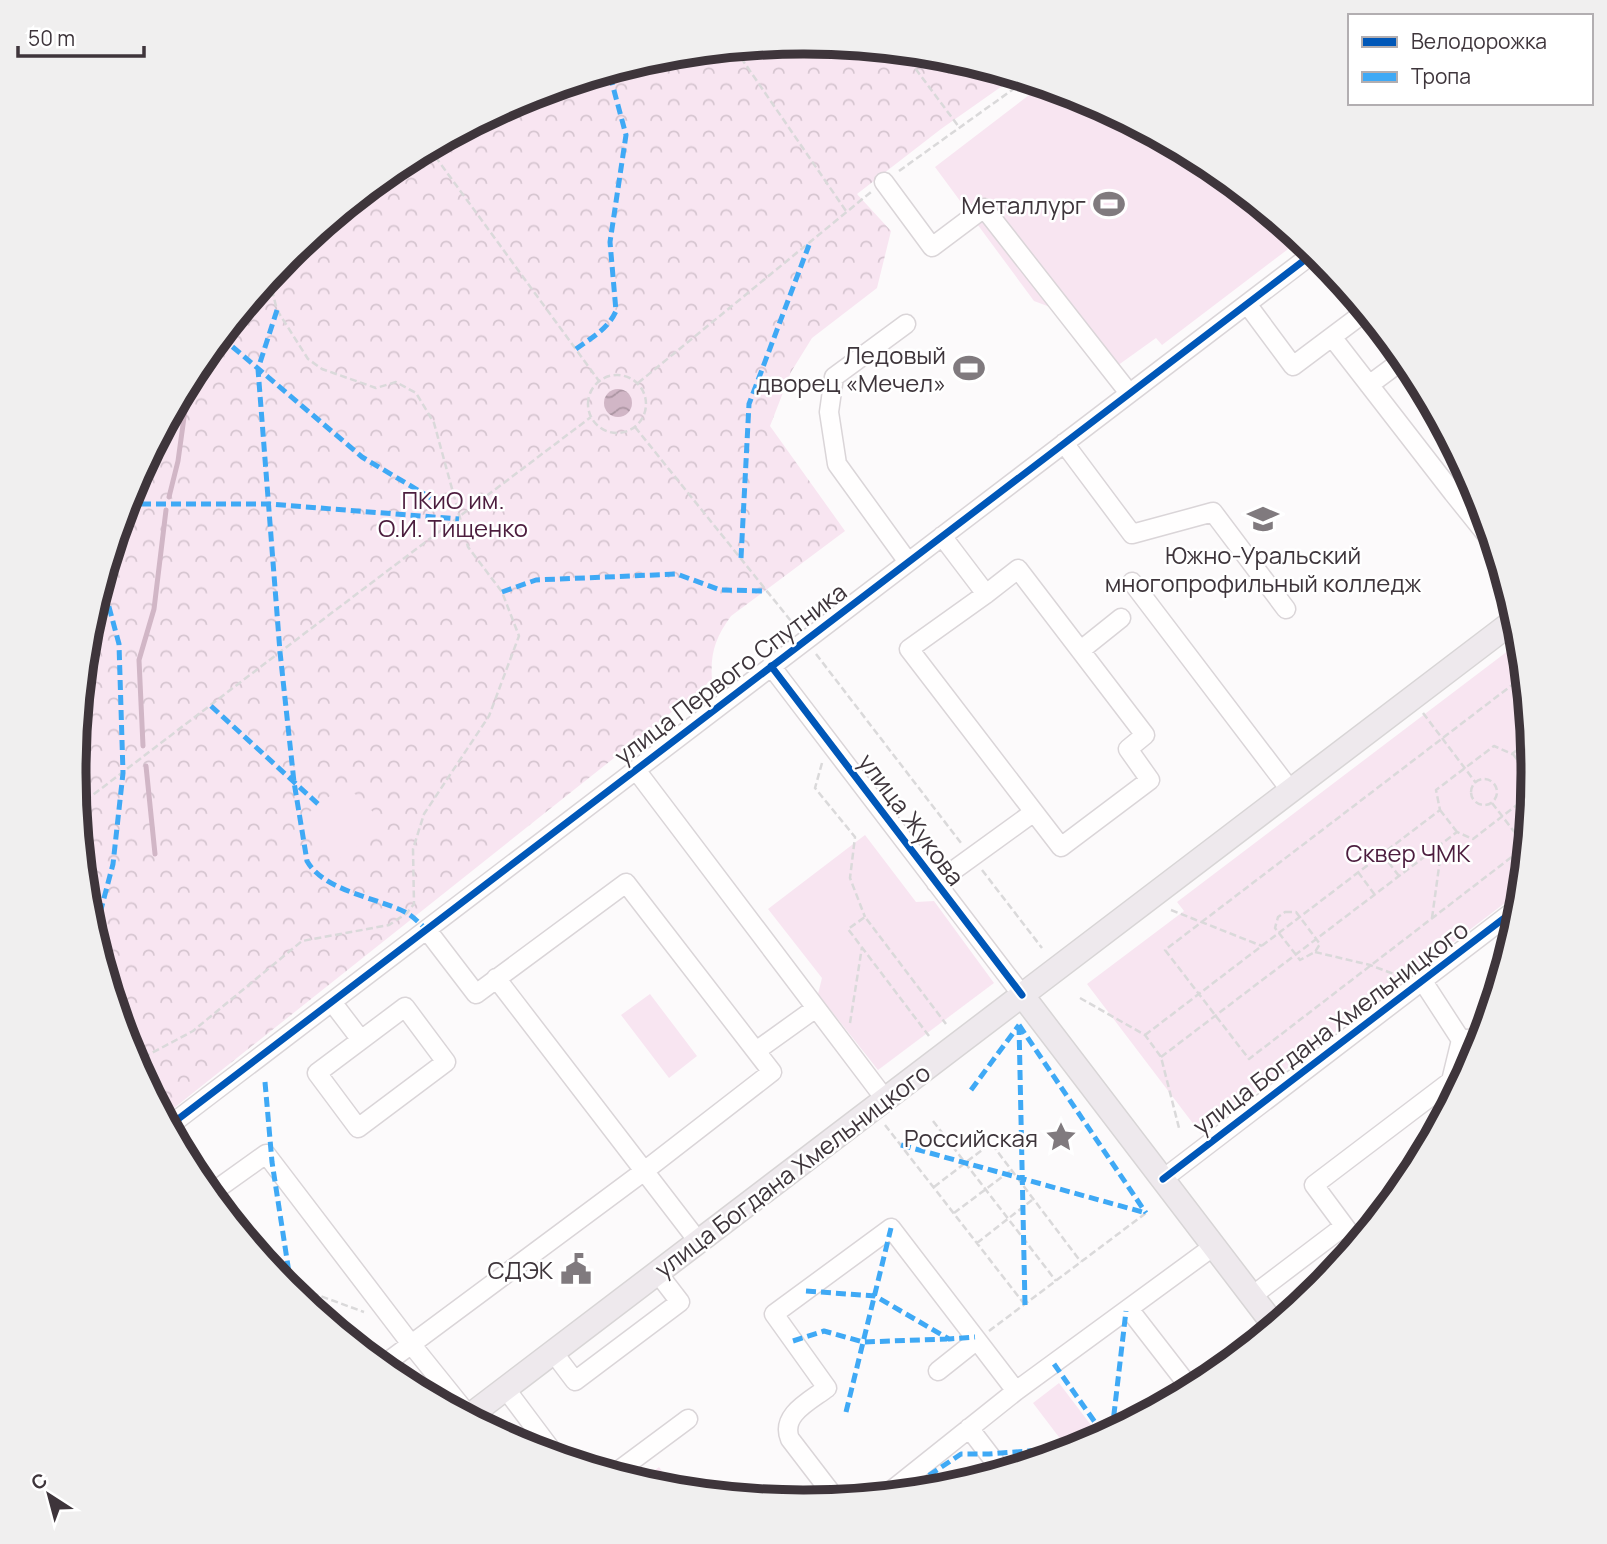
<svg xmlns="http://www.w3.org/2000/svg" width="1607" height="1544" font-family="Manrope,sans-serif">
  <defs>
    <pattern id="forest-crowns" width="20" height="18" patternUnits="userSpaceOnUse" patternTransform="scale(1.75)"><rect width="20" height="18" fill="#f8e5f1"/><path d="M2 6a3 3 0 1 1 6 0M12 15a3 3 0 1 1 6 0" fill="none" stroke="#d6c5d0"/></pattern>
    <pattern id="water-waves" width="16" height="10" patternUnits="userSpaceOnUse" patternTransform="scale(1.75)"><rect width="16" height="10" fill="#d1b6c6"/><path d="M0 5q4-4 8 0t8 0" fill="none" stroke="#ab95a2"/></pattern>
  </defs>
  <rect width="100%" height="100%" fill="#fcfafb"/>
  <path fill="url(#forest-crowns)" d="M804 42 946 56 1015 77 941 129 857 194 891 231 877 288 812 338 791 372 770 426 845 531 731 616C715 638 710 654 712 680L164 1116 129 1051 87 914 74 772 88 629 129 492 197 366 288 256 398 165 525 97 661 56Z"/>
  <path fill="#f8e5f1" d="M1042 85 1083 98 1209 165 1300 240 1162 345 1156 338 1103 376 1050 307 1034 301 935 167Z
    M1521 641 1533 772 1522 890 1201 1134 1087 984 1184 911 1177 902Z
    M345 784 378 817 363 842 334 862 305 834 307 814Z
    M865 835 916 902 934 901 994 983 878 1070 818 994 822 978 768 909Z
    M104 969 149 1028 127 1044Z
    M650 994 697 1056 669 1078 621 1015Z
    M1059 1383 1094 1429 1068 1449 1033 1403Z
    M659 1467 676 1489 661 1488 640 1482Z"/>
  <path fill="url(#water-waves)" d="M604 403a14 14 0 1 1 28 0a14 14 0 1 1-28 0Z"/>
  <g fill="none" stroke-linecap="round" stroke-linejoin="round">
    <path stroke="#d1b6c6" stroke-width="5" d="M169 497 178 461 189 381
      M143 746 139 660 154 609 166 510
      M146 766 155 854"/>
    <defs>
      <path id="minor" d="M884 182 932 247 984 208 1129 393
        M1247 304 1293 366 1365 312
        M906 324 834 377 829 412 837 464 908 562
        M1332 337 1453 493
        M1369 385 1404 359
        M1064 443 1132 534 1213 512 1286 609
        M1471 480 1453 493 1494 544
        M942 536 986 594 1018 569 1145 735 1128 749 1150 780 1061 847 1034 812
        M1132 582 1291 791
        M1081 650 1121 618
        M771 666 1022 995
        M636 770 885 1099
        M936 883 1034 812 909 649 986 594
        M496 978 698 1241
        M1422 980 1461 1040
        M332 1002 361 1040
        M405 1007 446 1062 358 1128 317 1073Z
        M756 1051 816 1008
        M169 1126 1315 252
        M1163 1179 1520 906
        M210 1194 266 1154 411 1344 469 1416
        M1357 1243 1314 1185 1451 1081 1461 1040 1482 1037
        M1252 1296 1343 1227
        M1129 1309 1191 1389
        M553 1352 575 1381 680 1302 657 1272
        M382 1366 643 1172 772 1072 626 883 476 994 427 930
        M938 1371 977 1340
        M505 1388 556 1456
        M969 1428 1002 1471
        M614 1474 688 1419
        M887 1494 1016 1391 1214 1246
        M836 1499 790 1439C780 1415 810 1401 827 1388L774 1314 891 1228 1016 1391"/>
      <path id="major" d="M1022 995 1274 1325
        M468 1417 1516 619"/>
    </defs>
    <use href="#minor" stroke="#dad5d8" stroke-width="21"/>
    <use href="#major" stroke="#d8d5d6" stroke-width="26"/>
    <path stroke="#dad9da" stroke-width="2.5" stroke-dasharray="7 3.5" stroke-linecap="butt" d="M735 49 846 211
      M903 52 959 127
      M429 148 599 381
      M899 171 1026 80
      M588 404a29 29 0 1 1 58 0a29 29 0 1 1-58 0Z
      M638 383 871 192
      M635 427 795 626
      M816 654 961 843
      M1524 676 1165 950 1249 1059 1526 846
      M1423 713 1476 783
      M1513 754 1530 777
      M822 763 815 788 855 837 850 878 865 917
      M1471 792a13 13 0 1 1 26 0a13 13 0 1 1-26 0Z
      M1492 803 1526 847
      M77 807 280 652 591 417
      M1440 810 1457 832
      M1382 854 1399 876
      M982 870 1042 948
      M1358 872 1375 895
      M1171 910 1262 946
      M1285 912H1296L1320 944 1315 952 1300 960 1275 928 1278 917Z
      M1432 918 1442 845
      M1315 952 1370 965 1399 976
      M1080 998 1145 1035 1161 1057 1179 1128
      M850 1023 862 947
      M1145 1035 1440 810 1436 790 1494 746 1512 754 1530 740
      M929 1036 848 929 865 917 946 1024
      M1161 1057 1457 832 1473 839 1531 794 1530 777 1533 774
      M137 1066 148 1055 193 1031 302 941 389 925 407 913 414 904 413 849 424 814 489 716 519 636 502 592 468 547 434 423 416 393 396 382 376 388 322 369 308 359 277 310 273 294V273
      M933 1121 1056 1281
      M885 1125 1025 1305
      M934 1187 991 1143 1081 1262
      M954 1213 1010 1171
      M977 1243 1032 1200
      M282 1282 364 1312
      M989 1331 1146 1213"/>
    <use href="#minor" stroke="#fffefe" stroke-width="18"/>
    <use href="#major" stroke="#eee9ed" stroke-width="23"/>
    <path stroke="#3fa9f5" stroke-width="5" stroke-dasharray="10 5" stroke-linecap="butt" d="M277 310 258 369 280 652 294 782 307 861C324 891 375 897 405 912 413 916 420 924 427 930
      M221 337 362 457 431 498
      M576 349C591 338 608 329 616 311L610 242 626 135 609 72
      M126 504H269L459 519
      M741 558 749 404 809 245
      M502 592 536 580 677 574 720 590 767 591
      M211 706 318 804
      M91 924 99 917 113 864 123 773 119 644 102 581
      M98 949 99 917
      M1019 1025 1025 1305
      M1019 1025 1146 1213
      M265 1082 272 1162 292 1292
      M971 1090 1019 1025
      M901 1145 1146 1213
      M806 1291 875 1296 949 1339 975 1337
      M793 1341 824 1331 863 1342 947 1339
      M1054 1364 1104 1435
      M846 1412 891 1228
      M1112 1431 1126 1311
      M904 1492 961 1454H989L1082 1447"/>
    <defs>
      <path id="cycleway" d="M771 666 1022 995
        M169 1126 1315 252
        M1163 1179 1520 906"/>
    </defs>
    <use href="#cycleway" stroke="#fff" stroke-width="11"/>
    <use href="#cycleway" stroke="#0057b8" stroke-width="7"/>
  </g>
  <defs>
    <symbol id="stadium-bare" viewBox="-9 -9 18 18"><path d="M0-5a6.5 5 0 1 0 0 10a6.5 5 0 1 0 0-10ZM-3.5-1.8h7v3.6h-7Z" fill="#807a7e" stroke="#fff" stroke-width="2.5" paint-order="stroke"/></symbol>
    <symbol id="university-bare" viewBox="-9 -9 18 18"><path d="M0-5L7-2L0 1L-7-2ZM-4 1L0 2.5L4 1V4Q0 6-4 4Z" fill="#807a7e" stroke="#fff" stroke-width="2.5" paint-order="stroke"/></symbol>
    <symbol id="sight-bare" viewBox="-9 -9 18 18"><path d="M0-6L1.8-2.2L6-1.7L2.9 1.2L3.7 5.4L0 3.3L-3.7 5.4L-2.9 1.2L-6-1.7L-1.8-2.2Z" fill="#807a7e" stroke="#fff" stroke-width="2.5" paint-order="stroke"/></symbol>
    <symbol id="civic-bare" viewBox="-9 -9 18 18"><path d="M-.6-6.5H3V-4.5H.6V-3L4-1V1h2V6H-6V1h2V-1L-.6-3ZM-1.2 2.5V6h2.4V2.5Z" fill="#807a7e" stroke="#fff" stroke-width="2.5" paint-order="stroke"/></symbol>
  </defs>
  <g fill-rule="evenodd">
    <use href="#stadium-bare" x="1087" y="182" width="44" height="44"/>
    <use href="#stadium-bare" x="947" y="346" width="44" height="44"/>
    <use href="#university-bare" x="1241" y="497" width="44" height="44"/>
    <use href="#sight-bare" x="1039" y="1115" width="44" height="44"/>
    <use href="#civic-bare" x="554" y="1247" width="44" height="44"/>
  </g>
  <g text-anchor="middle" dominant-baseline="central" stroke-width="5" stroke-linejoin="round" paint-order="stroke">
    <g font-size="24" fill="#3e353b" stroke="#fff" text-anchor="end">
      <text x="1086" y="204">Металлург</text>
      <text x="946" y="354">Ледовый<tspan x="946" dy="28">дворец «Мечел»</tspan></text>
      <text x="1263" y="554" text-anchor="middle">Южно-Уральский<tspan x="1263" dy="28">многопрофильный колледж</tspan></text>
      <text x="1038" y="1137">Российская</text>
      <text x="553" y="1269">СДЭК</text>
    </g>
    <g font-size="24" fill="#4c1d3e" stroke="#fff">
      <text x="453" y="499">ПКиО им.<tspan x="453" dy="28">О.И. Тищенко</tspan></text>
      <text x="1408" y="852">Сквер ЧМК</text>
    </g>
    <g font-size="24" fill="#3e353b" stroke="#fff">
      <text transform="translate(730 673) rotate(-37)">улица Первого Спутника</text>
      <text transform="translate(912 819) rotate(53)">улица Жукова</text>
      <text transform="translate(1330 1027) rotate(-37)">улица Богдана Хмельницкого</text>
      <text transform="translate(792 1170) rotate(-37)">улица Богдана Хмельницкого</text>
    </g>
  </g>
  <path d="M0 0H1607V1544H0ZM803 54H804A717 717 0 0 1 1521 771V773A717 717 0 0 1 804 1490H803A717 717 0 0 1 86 773V771A717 717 0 0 1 803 54Z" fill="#f0efef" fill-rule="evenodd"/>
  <path fill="none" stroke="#3e353b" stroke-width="9" d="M803 54H804A717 717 0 0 1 1521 771V773A717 717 0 0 1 804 1490H803A717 717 0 0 1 86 773V771A717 717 0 0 1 803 54Z"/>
  <rect x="1348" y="14" width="245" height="91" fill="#ffffff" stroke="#b2aeb1" stroke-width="2"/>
  <rect x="1362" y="37" width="35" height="10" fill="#0057b8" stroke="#b2aeb1" stroke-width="2"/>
  <text x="1411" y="49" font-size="21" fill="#3e353b">Велодорожка</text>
  <rect x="1362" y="72" width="35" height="10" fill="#3fa9f5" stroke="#b2aeb1" stroke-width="2"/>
  <text x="1411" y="84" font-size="21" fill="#3e353b">Тропа</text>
  <g transform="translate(49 1495) rotate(324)" stroke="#ffffff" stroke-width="5" paint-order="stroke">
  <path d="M0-5L12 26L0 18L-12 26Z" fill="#3e353b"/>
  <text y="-10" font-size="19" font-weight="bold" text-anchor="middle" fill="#3e353b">С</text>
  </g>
  <path d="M18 46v10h126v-10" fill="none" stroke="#3e353b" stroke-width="3.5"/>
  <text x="28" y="46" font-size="21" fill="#3e353b" stroke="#ffffff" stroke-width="5" paint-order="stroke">50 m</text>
</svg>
